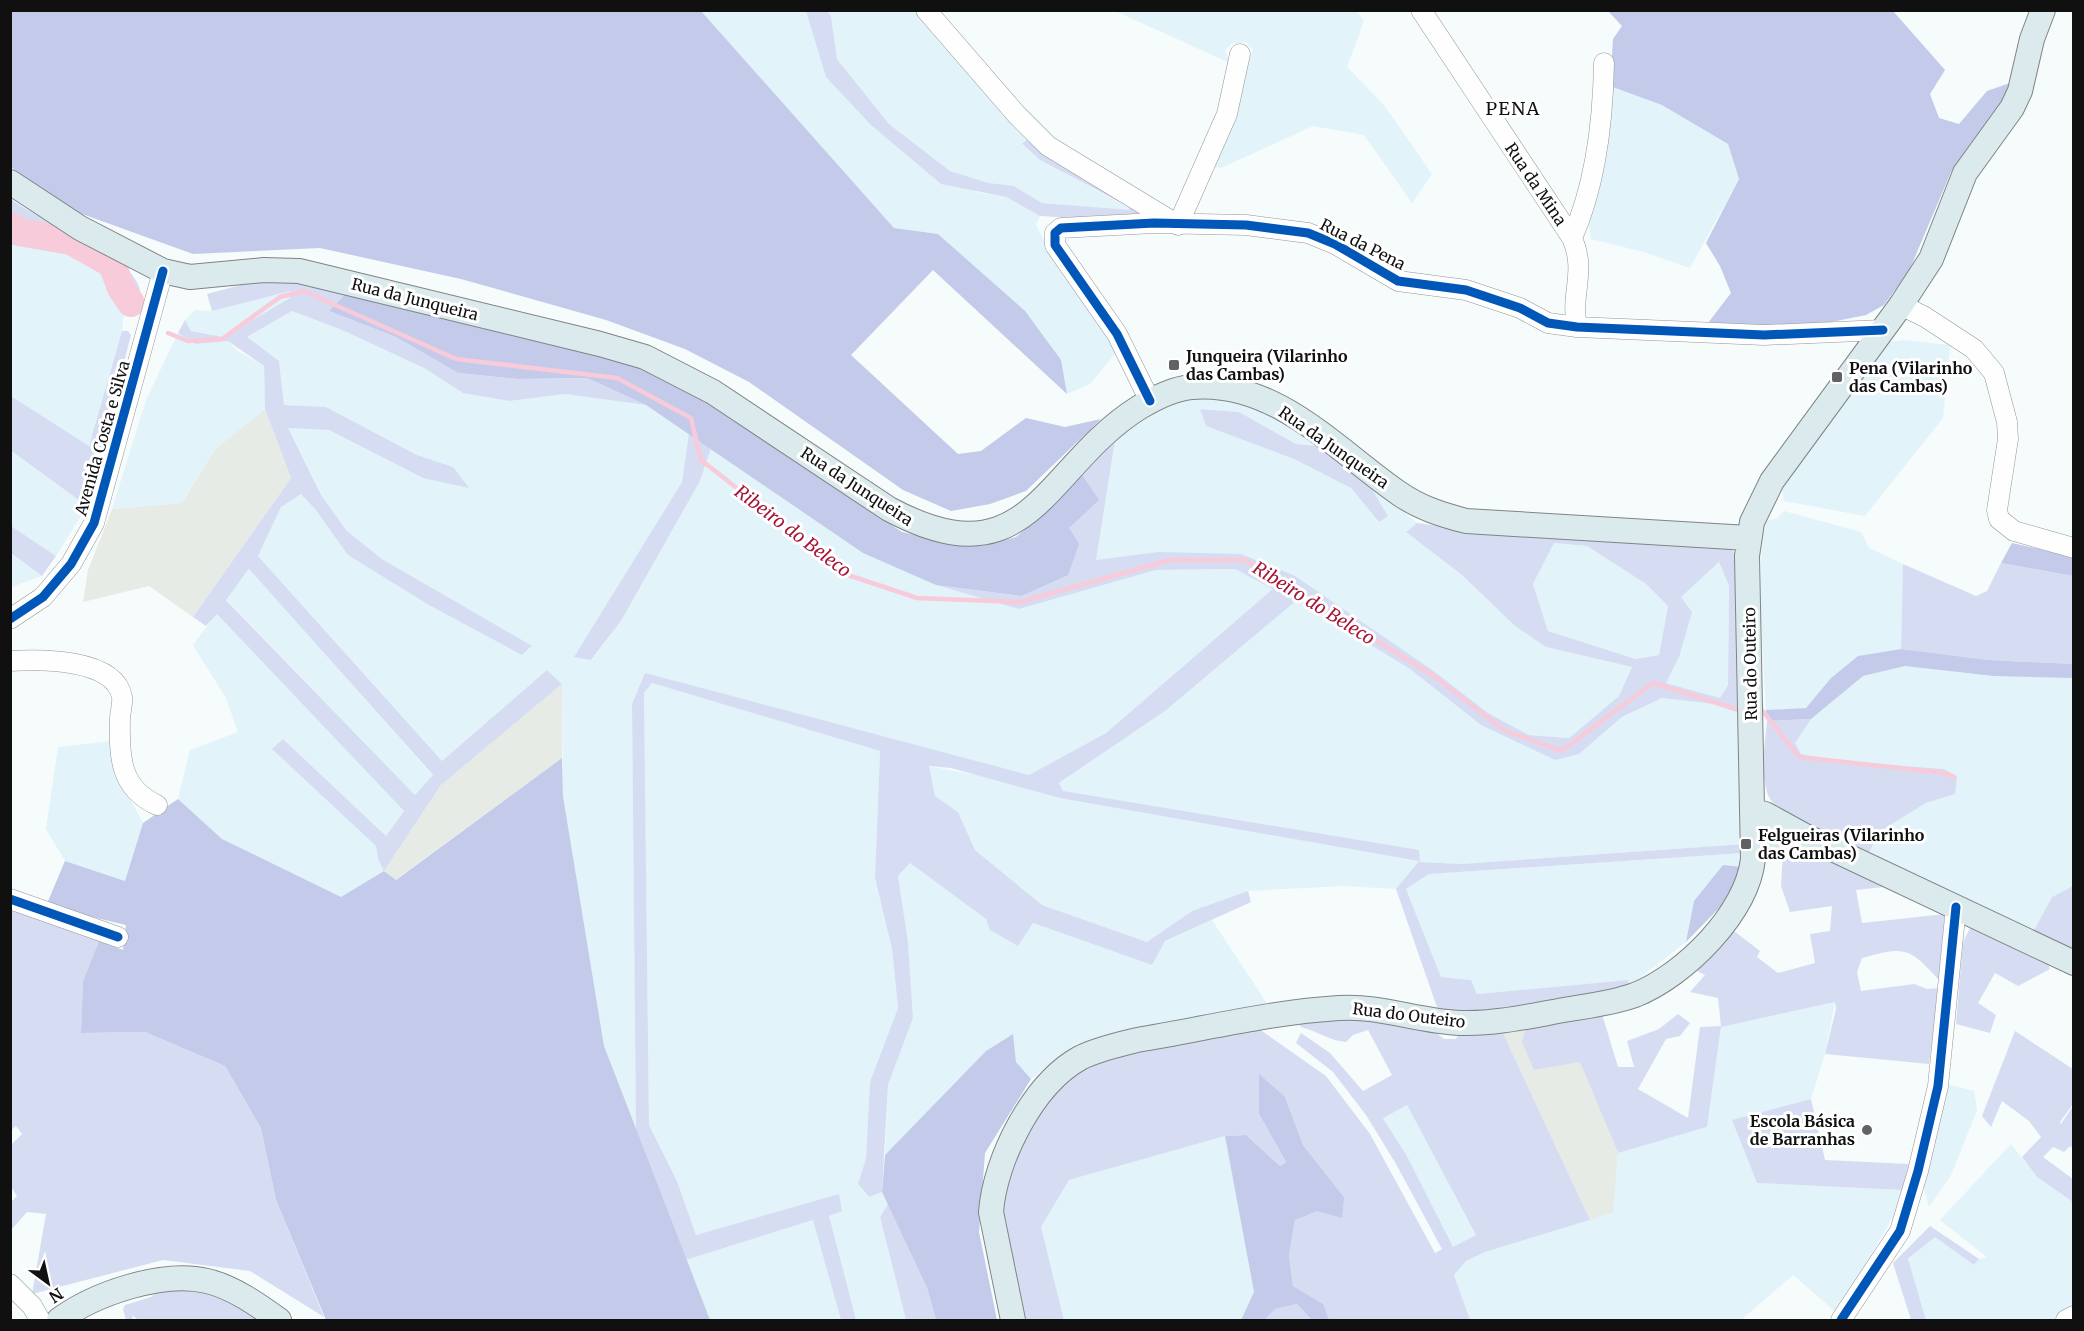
<svg xmlns="http://www.w3.org/2000/svg" width="2084" height="1331" font-family="Merriweather,serif">
  <rect width="100%" height="100%" fill="#f6fbfc"/>
  <path fill="#e7ebe6" d="M265 409 291 478 193 617 149 586 83 602 88 570 112 509 182 503 215 449Z
    M562 684V758L395 880 384 871 441 785Z
    M1575 1017 1580 1061 1618 1153 1614 1213 1590 1220 1502 1031Z"/>
  <path fill="#e2f3f9" d="M701 11H806L827 77 976 192 1006 197 1040 216 1036 225 1060 271 1114 344 1115 354 1090 384 1067 394 1060 360 938 234 894 228Z
    M827 11H918L1005 118 1031 136 1022 145 1040 160 1129 208V211L1042 203 1014 186 988 184 950 171 889 124 837 59 831 16Z
    M1115 11H1357L1364 21 1347 67 1384 105 1432 174 1412 203 1364 135 1313 126 1221 168 1214 167 1239 108 1243 67 1249 61 1253 49 1245 42 1231 44 1225 51 1230 63Z
    M1610 86 1662 105 1728 144 1739 179 1690 268 1644 252 1591 239 1588 216Z
    M10 237 15 240 48 242 101 268 117 287 124 311 122 331 89 446 11 396Z
    M291 291 290 298 223 337 191 331 185 320 195 310 212 311Z
    M292 311 342 330 424 368 463 393 509 401 564 394 646 405 689 433 682 482 575 656 592 660 621 621 700 481 711 448 863 553 936 585 1019 609 1156 570 1235 569 1274 589 1106 733 1029 775 645 674 632 704 636 1133 604 1046 563 796 562 684 547 670 442 761 258 556 281 507 301 494 315 509 348 555 522 655 532 647 382 559 347 531 321 495 288 428 329 430 423 478 453 467 417 455 326 407 284 405 279 361 246 338Z
    M178 333 196 344 228 341 238 351 264 366 265 409 215 449 182 503 112 509 146 400Z
    M1904 340 1950 345 1943 418 1865 516 1784 501 1782 489 1888 342Z
    M1211 395 1249 403 1295 426 1318 446 1296 444 1239 412 1201 409 1206 426 1294 459 1351 488 1379 522 1365 478 1417 523 1406 532 1462 575 1515 626 1546 647 1632 667 1619 696 1569 738 1529 735 1488 713 1435 672 1241 554 1095 560 1115 440 1171 402Z
    M10 451 87 506 56 556 11 526Z
    M1784 511 1861 532 1869 548 1903 564 1901 649 1858 656 1831 678 1806 708 1766 710 1760 605 1762 536 1767 521 1778 518Z
    M1554 543 1587 546 1646 584 1668 606 1659 655 1637 659 1548 631 1533 584Z
    M11 553 42 576 11 587Z
    M1719 562 1729 586 1728 685 1720 698 1666 683 1679 657 1680 597Z
    M250 569 433 776 415 795 226 599Z
    M1297 600 1410 669 1481 725 1579 754 1622 717 1662 698 1714 704 1739 713 1744 844 1461 864 1419 862 1396 889 1342 886 1248 891 1192 911 1147 942 1042 905 975 850 958 812 935 796 928 766 1063 791 1058 784 1165 711Z
    M217 613 404 811 386 836 283 739 273 749 376 846 378 859 384 871 341 897 222 839 178 799 190 750 238 732 226 698 193 645Z
    M1905 666 2073 677V886L2052 897 2033 932 1868 855 1879 832 1926 803 1954 794 1957 776 1944 769 1830 760 1801 754 1794 743 1811 719 1863 676Z
    M652 683 880 751 875 878 892 949 898 1008 870 1082 866 1158 858 1184 868 1197 882 1192 888 1204 880 1217 906 1320H856L828 1216 839 1194 696 1235 677 1181 649 1125 644 693Z
    M113 741 116 773 143 823 125 881 65 861 46 829 58 747Z
    M1744 853 1742 867 1694 901 1686 942 1629 986 1628 980 1477 994 1470 980 1441 977 1406 889 1429 874Z
    M910 863 986 919 1033 923 1152 965 1165 941 1212 920 1270 1008 1238 1011 1076 1044 1031 1079 1016 1062 1013 1034 986 1051 885 1155 888 1085 913 1018 908 942 898 876Z
    M1835 1002 1825 1054 1811 1099 1733 1120 1757 1183 1902 1190 1894 1215 1837 1313 1793 1275 1741 1320H1470L1454 1275 1466 1261 1485 1252 1613 1213 1618 1153 1707 1127 1721 1027Z
    M1947 1084 1974 1091 1977 1110 1951 1175 1929 1207 1923 1184Z
    M1407 1105 1476 1235 1453 1248 1407 1156 1383 1117Z
    M1225 1136 1254 1292 1241 1320H1064L1041 1227 1069 1180Z
    M2011 1144 2037 1177 2073 1202V1320H1926L1908 1260 1935 1236 1974 1265 1979 1259 1987 1257 1940 1220Z
    M814 1220 841 1320H710L686 1260Z"/>
  <path fill="#d6ddf3" fill-rule="evenodd" d="M806 11H827L831 16 837 59 889 124 950 171 988 183 1014 186 1042 203 1129 210V207L1040 160 1022 144 1031 136 1132 200 1144 217 1088 219 1040 216 1006 197 941 184 871 125 826 77Z
    M10 198C42 224 127 251 139 287 142 294 138 306 137 314L130 317C117 304 120 284 102 269 94 262 58 245 47 242 35 239 20 245 11 237Z
    M301 277 347 292 329 311 396 337 458 373 518 379 587 378 646 405 565 394 509 401 463 393 424 368 342 330 292 311 247 337 279 361 284 405 326 407 417 455 453 467 469 488 423 478 329 430 288 428 321 495 347 531 382 559 532 646 522 655 429 605 348 555 315 509 301 494 281 507 258 556 442 761 547 670 562 684 441 785 384 871 378 859 376 846 272 749 283 739 386 836 404 811 217 614 206 626 193 617 291 478 265 409 264 366 228 341 196 344 178 333 185 320 191 331 223 337 290 298 291 291 212 311 207 294 248 283ZM249 569 433 775 415 795 226 600Z
    M122 331H128L131 335 87 506 11 451V396L89 446Z
    M1200 409 1239 412 1296 444 1318 446 1365 478 1388 516 1379 522 1351 488 1294 459 1206 426Z
    M689 433 711 448 700 481 621 621 591 660 574 657 682 482Z
    M1115 440 1096 560 1159 552 1241 554 1295 576 1435 672 1488 713 1529 735 1569 738 1619 696 1632 667 1546 647 1515 626 1462 575 1406 532 1417 523 1461 529 1726 544 1736 554 1739 713 1714 704 1662 698 1622 717 1579 754 1555 760 1481 725 1410 669 1297 600 1165 711 1059 783 1063 791 1419 850 1420 862 1461 864 1744 844V853L1429 874 1406 889 1441 977 1471 980 1477 994 1628 980 1629 986 1471 1014 1439 1013 1396 889 1419 861 1060 798 951 768 929 766 935 796 958 812 975 850 1042 905 1147 942 1192 911 1248 891 1251 902 1165 941 1152 965 1033 923 1018 946 990 930 986 919 910 863 898 876 908 942 913 1018 888 1085 882 1192 869 1197 858 1184 866 1158 870 1082 898 1008 892 949 875 878 880 751 652 683 644 693 649 1125 677 1181 696 1235 839 1194 842 1211 829 1216 856 1320H841L813 1220 686 1260 636 1133 632 704 645 673 1029 775 1106 733 1273 589 1235 569 1156 570 1019 609 936 585 1021 596 1069 528 1082 475ZM1554 543 1587 546 1646 584 1668 606 1659 655 1636 659 1548 631 1533 584ZM1719 562 1729 586 1728 685 1720 698 1666 683 1679 657 1692 612 1681 597Z
    M11 526 56 556 42 576 11 553Z
    M2001 563 2073 576V664L1989 660 1901 649 1903 564 1976 596 1987 591Z
    M1811 719 1795 743 1801 754 1830 760 1944 769 1957 776 1955 794 1926 803 1879 832 1868 855C1842 843 1775 820 1767 792 1760 769 1765 744 1767 721Z
    M1804 849 1894 886 1856 890 1862 923 1945 914 1939 980C1909 947 1905 946 1862 958L1857 972 1861 991 1914 984 1927 989 1939 988 1929 1064 1825 1054 1836 1009 1835 1002 1721 1027 1707 1127 1618 1153 1580 1062 1534 1070 1522 1042 1526 1027 1602 1014 1618 1067H1634L1627 1041 1659 1029 1678 1014 1690 1023 1680 1036 1666 1039 1638 1089 1688 1118 1700 1027 1721 1026 1718 998 1690 992 1705 975 1697 971 1734 931 1760 951 1757 957 1778 973 1815 963 1810 934 1830 931 1832 906 1790 912 1781 886 1783 852Z
    M2073 886V952L2033 932 2052 897Z
    M11 905 99 941 83 981 81 1033 145 1032 225 1066 261 1128 276 1200 324 1317 250 1271 163 1260 32 1294 46 1214 27 1212 11 1230V1202L17 1196 11 1187V1145L22 1134 16 1126 11 1130Z
    M1984 927 2046 958 2050 969 2018 986 1995 973 1978 1003 1996 1015 1990 1033 1956 1024 1963 942 1970 928Z
    M1335 1016 1430 1028 1444 1039H1456L1460 1032 1502 1031 1590 1220 1485 1252 1466 1261 1454 1275 1470 1320H1329L1322 1304 1293 1286 1289 1255 1295 1220 1344 1197 1303 1145 1285 1097 1259 1114 1286 1162 1280 1166 1246 1135 1225 1136 1069 1180 1041 1227 1064 1320H1021L999 1218 1015 1159 1051 1092 1090 1062 1259 1029 1326 1076 1370 1134 1435 1253 1442 1249 1396 1164 1366 1115 1333 1072 1296 1043 1301 1033 1330 1053 1363 1091 1392 1075 1368 1030 1353 1035 1346 1042C1328 1040 1317 1031 1301 1027L1297 1022ZM1407 1105 1476 1235 1453 1247 1407 1156 1383 1118Z
    M2015 1031 2073 1069V1104L2060 1122 2061 1124 2073 1106V1148L2070 1146 2064 1152 2053 1147 2043 1157 2073 1179V1202L2037 1177 2022 1157 2041 1137 2029 1121 2002 1101 1991 1127 1982 1116Z
    M1811 1099 1825 1160 1909 1164 1902 1190 1757 1183 1732 1120Z
    M888 1204 927 1288 936 1320H906L880 1217Z
    M1930 1226 1979 1259 1974 1265 1935 1237 1908 1259 1926 1320H1911L1893 1263Z
    M206 1289 265 1320H138L132 1315 133 1320H126L123 1309 125 1305 151 1297 157 1292Z
    M1297 1304 1312 1320H1263L1275 1309Z"/>
  <path fill="#c3caea" d="M11 11H701L894 228 938 234 1025 311 1061 360 1067 394 933 270 851 355 958 454 981 451 1026 418 1065 427 1101 419 1026 491 990 504 951 511 903 490 749 382 685 349 606 320 461 279 320 248 193 254 74 211 11 167Z
    M1608 11H1893L1945 70 1930 94 1939 118 1959 124 1987 91 2010 83 2003 104 1971 143 1951 172 1909 271 1884 305 1866 315 1806 327 1708 323 1731 293 1720 266 1706 243 1739 179 1728 144 1662 105 1610 86 1613 39 1622 26Z
    M347 292 616 356 684 386 902 532 948 543 982 546 1016 537 1050 509 1082 475 1099 500 1069 528 1079 544 1068 575 1021 596 936 585 863 553 646 405 587 378 518 379 458 373 396 337 329 311Z
    M2012 543 2073 557V576L2001 563Z
    M1901 649 1989 660 2073 664V678L1994 676 1905 666 1863 676 1811 719 1767 721 1766 710 1806 708 1831 678 1858 656Z
    M562 758 563 796 604 1046 710 1320H326L276 1200 261 1128 225 1066 145 1032 81 1033 83 981 99 941 123 950 126 925 46 906 65 861 125 881 143 823 178 799 222 839 341 897 384 871 396 880Z
    M1723 865 1742 867 1723 904 1686 942 1694 901Z
    M1013 1034 1016 1062 1031 1079 985 1153 979 1232 997 1320H936L927 1288 882 1192 885 1155 986 1051Z
    M1259 1074 1285 1097 1303 1145 1344 1197 1342 1218 1317 1211 1295 1220 1289 1255 1293 1286 1323 1304 1329 1320H1312L1297 1304 1275 1309 1264 1320H1241L1254 1292 1225 1136 1246 1135 1280 1166 1286 1162 1259 1114Z"/>
  <g fill="none" stroke-linecap="round" stroke-linejoin="round">
    <path stroke="#f7cbd9" stroke-width="4.5" d="M168 333 188 341 222 339 280 297 304 291 456 359 617 378 691 418 701 460 848 575 917 598 1020 602 1170 560H1245L1434 676 1504 730 1561 751 1653 683 1736 709
      M1761 709 1799 757 1945 773 1954 777"/>
    <path stroke="#f7cbd9" stroke-width="28" d="M10 226 19 232 71 241 112 264 121 288 131 303"/>
    <defs>
      <path id="minor" d="M926 10 1016 114 1048 146 1178 225 1227 114 1240 54
        M1421 10 1572 238C1587 272 1570 293 1577 327
        M1572 238C1596 184 1603 121 1604 63
        M1901 305 1925 317 1974 349 1994 373 2007 422 2008 439 1997 510 1999 519 2014 531 2074 548
        M1150 401 1117 334 1055 245V233L1061 228 1154 223 1246 225 1308 233 1335 244 1398 281 1466 290 1520 308 1548 323 1577 327 1764 335 1883 330
        M10 619 43 597 71 564 94 523 163 271
        M10 661C38 659 115 658 122 697 123 704 120 712 120 719 119 757 120 788 157 805
        M10 899 118 937
        M10 1284 32 1306 40 1320
        M1841 1320 1900 1231 1918 1171 1938 1086 1956 907
        M2066 1320 2074 1316"/>
      <path id="major" d="M10 182 80 228 163 271 190 277 264 270 299 271 600 344 645 357 713 392 889 509C1031 585 1043 467 1140 407 1155 398 1173 389 1191 387 1275 379 1336 450 1400 494 1420 508 1443 515 1466 521L1748 538
        M1805 836 2074 963
        M1753 849 1773 847 1805 836 1765 814 1753 811
        M59 1320C94 1294 163 1270 207 1281 233 1287 258 1305 279 1320
        M1013 1320 991 1212C995 1159 1033 1084 1080 1058 1098 1049 1118 1045 1137 1040 1204 1029 1272 1012 1339 1008 1381 1005 1419 1022 1461 1023 1496 1024 1530 1016 1564 1010 1588 1006 1613 1003 1635 995 1685 975 1747 913 1753 859L1747 556 1752 522 1772 481 1901 305 1931 259 1965 173 2012 108 2020 91 2032 39 2043 10"/>
    </defs>
    <use href="#minor" stroke="#949696" stroke-width="21"/>
    <use href="#major" stroke="#818384" stroke-width="26"/>
    <use href="#minor" stroke="#fefeff" stroke-width="20"/>
    <use href="#major" stroke="#dbebed" stroke-width="24"/>
    <defs>
      <path id="cycleway" d="M1150 401 1117 334 1055 245V233L1061 228 1154 223 1246 225 1308 233 1335 244 1398 281 1466 290 1520 308 1548 323 1577 327 1764 335 1883 330
        M10 619 43 597 71 564 94 523 163 271
        M10 899 118 937
        M1841 1320 1900 1231 1918 1171 1938 1086 1956 907"/>
    </defs>
    <use href="#cycleway" stroke="#fff" stroke-width="13"/>
    <use href="#cycleway" stroke="#0057b8" stroke-width="9"/>
  </g>
  <g fill="#606263" stroke="#fff" stroke-width="2">
    <rect x="1168" y="359" width="12" height="12" rx="3"/>
    <rect x="1831" y="371" width="12" height="12" rx="3"/>
    <rect x="1740" y="838" width="12" height="12" rx="3"/>
    <circle cx="1867" cy="1130" r="6"/>
  </g>
  <g text-anchor="middle" dominant-baseline="central" stroke-width="6" stroke-linejoin="round" paint-order="stroke">
    <g font-size="16" fill="#101010" stroke="#fff">
      <text transform="translate(1536 184) rotate(56)">Rua da Mina</text>
      <text transform="translate(1363 244) rotate(27)">Rua da Pena</text>
      <text transform="translate(415 299) rotate(14)">Rua da Junqueira</text>
      <text transform="translate(102 438) rotate(-74)">Avenida Costa e Silva</text>
      <text transform="translate(1334 447) rotate(35)">Rua da Junqueira</text>
      <text transform="translate(857 486) rotate(33)">Rua da Junqueira</text>
      <text transform="translate(1750 664) rotate(-91)">Rua do Outeiro</text>
      <text transform="translate(1409 1015) rotate(7)">Rua do Outeiro</text>
    </g>
    <g font-size="16" font-weight="bold" fill="#101010" stroke="#fff" text-anchor="start">
      <text x="1186" y="356">Junqueira (Vilarinho<tspan x="1186" dy="18">das Cambas)</tspan></text>
      <text x="1849" y="368">Pena (Vilarinho<tspan x="1849" dy="18">das Cambas)</tspan></text>
      <text x="1758" y="835">Felgueiras (Vilarinho<tspan x="1758" dy="18">das Cambas)</tspan></text>
      <text x="1855" y="1121" text-anchor="end">Escola Básica<tspan x="1855" dy="18">de Barranhas</tspan></text>
    </g>
    <g font-size="18" letter-spacing="1.5" fill="#101010" stroke="#fff">
      <text x="1513" y="108">PENA</text>
    </g>
    <g font-size="18" font-style="italic" fill="#a61536" stroke="#fff">
      <text transform="translate(793 531) rotate(37)">Ribeiro do Beleco</text>
      <text transform="translate(1314 603) rotate(32)">Ribeiro do Beleco</text>
    </g>
  </g>
  <rect width="2084" height="1331" fill="none" stroke="#101010" stroke-width="24"/>
  <g transform="translate(48 1283) rotate(147)" stroke="#ffffff" stroke-width="4.5" paint-order="stroke">
  <path d="M0-4.5L10 22L0 15L-10 22Z" fill="#101010"/>
  <text y="-9" font-size="16" font-weight="bold" text-anchor="middle" fill="#101010">N</text>
  </g>
</svg>
